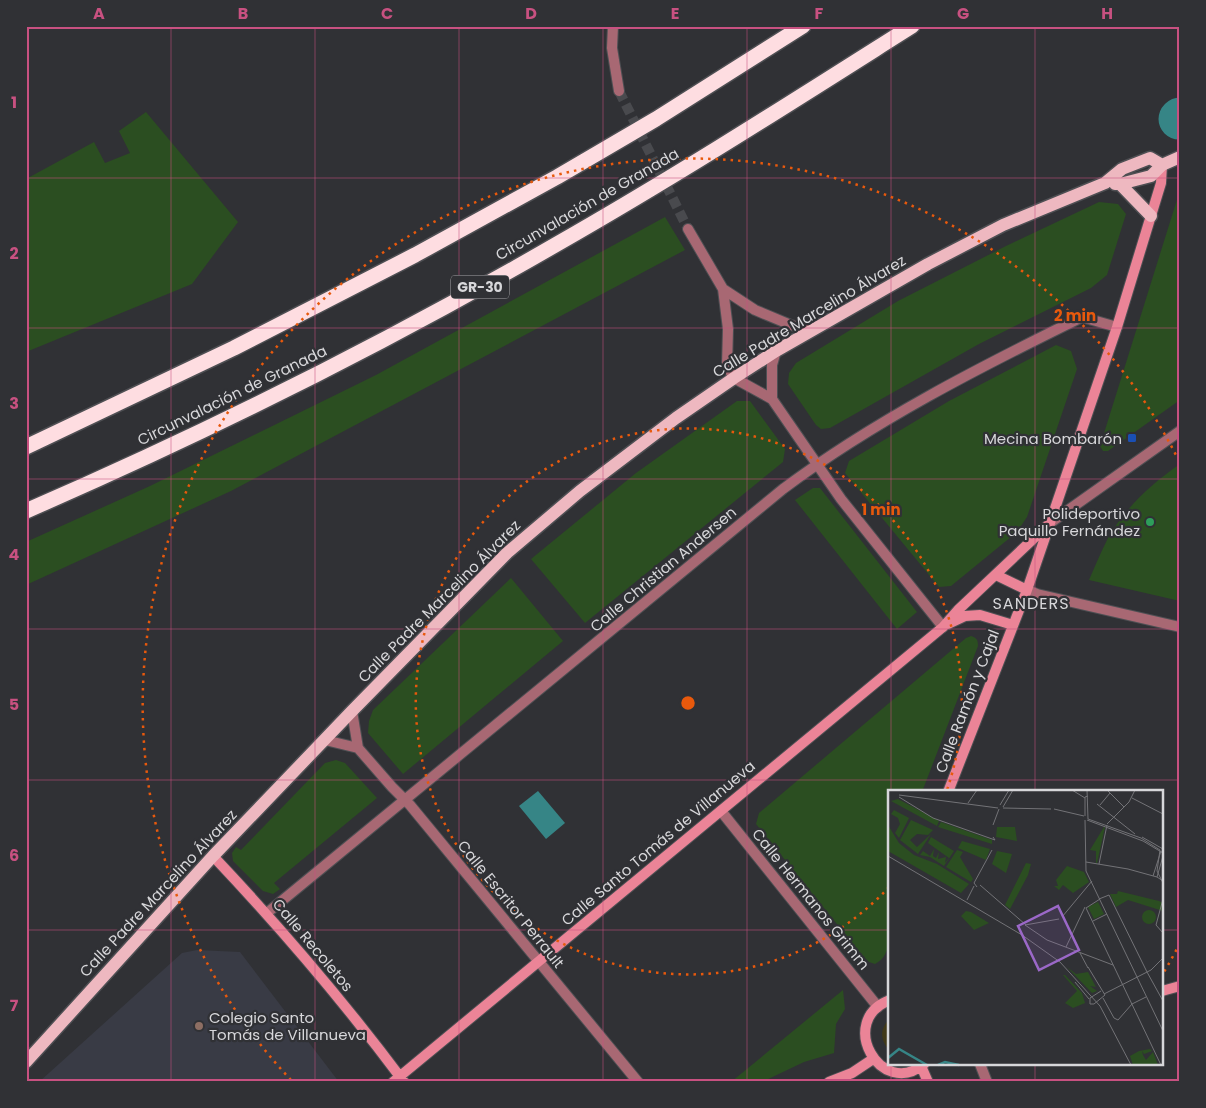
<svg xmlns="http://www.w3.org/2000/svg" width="1206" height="1108" font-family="Poppins,sans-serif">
  <rect width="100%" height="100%" fill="#303135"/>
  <path fill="#393b45" d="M197 950 240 952 339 1082H39L182 953Z"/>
  <path fill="#2b4e21" d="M146 112 238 222 192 284 26 352V179L94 142 105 163 130 153 119 131Z
    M1180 190V400L1108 451H1103L1100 446Z
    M1099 202 1118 204 1126 214 1107 275 1091 288 979 344 830 428 821 429 816 425 788 384 789 373 796 363 898 301 1006 246Z
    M665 217 685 250 231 491 26 585V542L150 486 376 375Z
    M1056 345 1071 351 1077 369 1027 517 1017 532 951 586 939 587 845 473 849 461 949 401Z
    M737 401H750L785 449 783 462 585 623 531 559 636 473Z
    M1180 464V601L1089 580C1095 566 1101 552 1108 538 1126 507 1151 484 1180 464Z
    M813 488H820L917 612 897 629 795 500Z
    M511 578 563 641 403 774 368 733 369 721 373 710Z
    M971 636C977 638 978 640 978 646L922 792H890V930C888 944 889 957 875 964L869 962 862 955 756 824 759 813 966 638Z
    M336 760 345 763 377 798 274 883 280 889 273 894 263 891 233 861 232 853 236 847 241 850 325 763Z
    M843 990 845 1009 836 1024 834 1053 804 1062 762 1082H731Z"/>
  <path fill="#413919" d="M890 1019V1051C880 1041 879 1028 890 1019Z"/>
  <path fill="#368586" d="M538 791 565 823 546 839 519 806Z"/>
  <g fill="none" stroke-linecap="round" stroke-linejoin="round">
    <path stroke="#368586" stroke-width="41" d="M1179 119 1180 118"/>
    <path stroke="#494a4e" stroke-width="10" stroke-dasharray="10 5" stroke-linecap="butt" d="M619 91 688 229"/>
    <defs>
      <path id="street" d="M613 26 612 48 619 91
        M688 229 723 289 728 329 727 366 734 378 772 399 841 499 943 627
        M723 289 755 310 791 325 812 331
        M772 399V365L776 351
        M1050 523 1180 431
        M1027 590 1037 594 1180 627
        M352 711 358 748 392 787 410 805 638 1082
        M325 740 358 748
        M721 811 878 1007
        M267 913 783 489C874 421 980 367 1082 317L1117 327
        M980 1064 987 1082"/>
      <path id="secondary" d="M996 575 1027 590
        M948 624 965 616 980 615 1013 625
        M948 792 1027 590 1050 523 1117 327 1161 183 1162 165
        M213 856C281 928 345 1003 404 1082
        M1162 991 1180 986
        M890 1000C836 1020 881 1100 924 1064
        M921 1066 928 1082
        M393 1082 943 627 958 610 1050 523
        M829 1082 852 1073 873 1059"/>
      <path id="primary" d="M1115 184H1120L1151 216
        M1120 184 1151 176 1162 165 1180 157
        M26 1062 213 856 352 711 507 553 580 491 676 418 734 378 776 351 928 264 1003 225 1105 183 1122 169 1150 158 1162 165"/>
      <path id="highway" d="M26 447 234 348 415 255 557 177 656 119 803 26
        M26 511C208 432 386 343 557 244 678 175 795 100 912 26"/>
    </defs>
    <use href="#street" stroke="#4e4f53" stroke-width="12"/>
    <use href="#secondary" stroke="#4e4f53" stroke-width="12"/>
    <use href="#primary" stroke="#4e4f53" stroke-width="15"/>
    <use href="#highway" stroke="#4e4f53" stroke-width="18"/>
    <use href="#street" stroke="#a86873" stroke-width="10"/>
    <use href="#secondary" stroke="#eb8497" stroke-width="10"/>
    <use href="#primary" stroke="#eeb8c0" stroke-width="12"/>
    <use href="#highway" stroke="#fedde1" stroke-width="15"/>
  </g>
  <path fill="none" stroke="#c85181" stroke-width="1" stroke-opacity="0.55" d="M171 26V1082M315 26V1082M459 26V1082M603 26V1082M747 26V1082M891 26V792M1035 26V792M26 178H1180M26 328H1180M26 479H1180M26 629H1180M26 780H1180M26 930H890M1162 930H1180M891 1064V1082M1035 1064V1082"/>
  <g fill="none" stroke="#e8590c" stroke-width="2.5" stroke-dasharray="2.5 5">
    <path d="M889 887A273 273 0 1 1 947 790"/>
    <path d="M1180 943A547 547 0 0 1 1164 972M291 1080A547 547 0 1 1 1180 463"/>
  </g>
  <rect fill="#1a4fb4" stroke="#303135" stroke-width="2" x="1127" y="433" width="10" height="10" rx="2.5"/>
  <circle fill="#2e9e5b" stroke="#303135" stroke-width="2" cx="1150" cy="522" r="5"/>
  <circle fill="#8d6e63" stroke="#303135" stroke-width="2" cx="199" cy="1026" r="5"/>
  <g text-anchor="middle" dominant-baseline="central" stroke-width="4.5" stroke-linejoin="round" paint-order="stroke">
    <rect fill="#303135" stroke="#a5a5a8" stroke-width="1" x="451" y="275.5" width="58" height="23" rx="4"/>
    <g font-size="14" font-weight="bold" fill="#d7d7da">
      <text x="480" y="287">GR-30</text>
    </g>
    <g font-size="15" fill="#d7d7da" stroke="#303135">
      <text transform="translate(587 204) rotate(-30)">Circunvalación de Granada</text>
      <text transform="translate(809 316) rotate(-31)">Calle Padre Marcelino Álvarez</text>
      <text transform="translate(232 395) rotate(-26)">Circunvalación de Granada</text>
      <text transform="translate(663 569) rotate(-40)">Calle Christian Andersen</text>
      <text transform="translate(439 601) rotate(-45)">Calle Padre Marcelino Álvarez</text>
      <text transform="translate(967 701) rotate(-69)">Calle Ramón y Cajal</text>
      <text transform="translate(658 843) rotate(-40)">Calle Santo Tomás de Villanueva</text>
      <text transform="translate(158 893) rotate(-47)">Calle Padre Marcelino Álvarez</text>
      <text transform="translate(811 899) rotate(51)">Calle Hermanos Grimm</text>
      <text transform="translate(511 904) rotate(51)">Calle Escritor Perrault</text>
      <text transform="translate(313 945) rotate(50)">Calle Recoletos</text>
    </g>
    <g font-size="15" fill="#d7d7da" stroke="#303135" text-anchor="end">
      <text x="1122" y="438">Mecina Bombarón</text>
      <text x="1140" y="513">Polideportivo<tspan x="1140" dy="17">Paquillo Fernández</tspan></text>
      <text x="209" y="1017" text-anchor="start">Colegio Santo<tspan x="209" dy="17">Tomás de Villanueva</tspan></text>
    </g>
    <g font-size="16" letter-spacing="1" fill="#d7d7da" stroke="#303135">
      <text x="1031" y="603">SANDERS</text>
    </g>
  </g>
  <g transform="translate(888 790)">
    <rect width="275" height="275" fill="#303135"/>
    <path d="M10 9 51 31 49 36 3 11ZM0 17V35L11 53 26 65 49 74 81 94 73 103 0 61ZM6 20 21 28 11 48 7 43 12 34 10 28 3 24ZM23 30 45 40 40 45 29 44 22 50 29 57 43 44 30 64 12 50ZM53 32 104 50V54L50 37ZM109 37H127L129 51 108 47ZM216 37H217L209 73H208V61L202 60ZM43 47 66 61 56 76 42 67 32 65 35 61 42 66 46 59 45 66 48 68 51 62 50 69 58 67 57 73 61 68 40 53ZM74 51 102 59 98 70 70 58ZM69 60 75 62 72 67 85 89 83 92 58 77ZM109 61 124 64 118 83 104 74ZM138 73 143 74 140 85 122 119 117 115ZM179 76 196 82 201 92 185 103 175 95 171 100 166 96H170L168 90ZM230 101 271 111 275 113V121L240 110 228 117 222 104H229ZM210 112 216 124 206 129 200 117ZM254 127a7 7 0 1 1 14 0a7 7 0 1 1-14 0ZM78 121 83 122 101 133 86 140 73 126ZM179 177 188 184 200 182 208 197 202 196 209 201 204 203ZM175 185H177L194 203 197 213 185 218 177 213 189 201ZM262 259 264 261 256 264 254 261 255 265 258 270 265 262 270 275H245L242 266 251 261Z" fill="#2b4e21"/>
    <path fill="none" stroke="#368586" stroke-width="2.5" d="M0 268 11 259 39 275M50 275 57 272 71 275"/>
    <path fill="none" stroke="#737377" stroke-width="1" d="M184 0 197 8M199 0 200 29 253 48 272 60 269 81 275 93M219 0 236 17M11 5 110 18M11 7 45 28 107 50 105 47M244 8 275 24M80 13 89 0M209 14 247 44M112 15 121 0M212 15 222 3M115 17 125 0M115 18 163 19M166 19 196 26M197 26V7L200 6M197 30 198 81 275 241M199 30 255 51 275 63M219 34 241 12 247 0M105 35 111 19M254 47 275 59M0 66 134 145 172 172 212 216 243 275M198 72 240 79 269 87 275 91M211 74 219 35M265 86 273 61M269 87 275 66M92 95 138 135M89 97 86 93 104 60M211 109 221 105 259 182M212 109 198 118 273 275M275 109 268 135 275 143M79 110 86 96M174 127 204 91M205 131 219 124M137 135 159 150 225 175M137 135 171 129M178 157 197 117M192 163 200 178M200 177 217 205 206 214H202V208L213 201M259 182 275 211M187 192 201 209M216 204 263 180 275 168M215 208 226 228 230 230 244 214 258 207"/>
    <path fill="#9b68c8" fill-opacity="0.15" stroke="#9b68c8" stroke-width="2.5" d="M170 116 191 160 151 180 130 136Z"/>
    <rect width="275" height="275" fill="none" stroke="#d7d7da" stroke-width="2.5"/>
  </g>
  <circle cx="688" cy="703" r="8" fill="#e8590c" stroke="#303135" stroke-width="2.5"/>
  <g font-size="15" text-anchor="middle" font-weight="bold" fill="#e8590c" stroke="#303135" stroke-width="4.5" stroke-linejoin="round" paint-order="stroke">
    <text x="1075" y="321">2 min</text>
    <text x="881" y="515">1 min</text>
  </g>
  <rect width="1206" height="1108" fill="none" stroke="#303135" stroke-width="55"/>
  <rect x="28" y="28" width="1150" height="1052" fill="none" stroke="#c85181" stroke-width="2"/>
  <g font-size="16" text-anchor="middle" font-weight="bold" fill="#c85181">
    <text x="99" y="19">A</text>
    <text x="243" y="19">B</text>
    <text x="387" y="19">C</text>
    <text x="531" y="19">D</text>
    <text x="675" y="19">E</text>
    <text x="819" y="19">F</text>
    <text x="963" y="19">G</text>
    <text x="1107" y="19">H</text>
    <text x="14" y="108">1</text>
    <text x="14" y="259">2</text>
    <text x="14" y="409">3</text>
    <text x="14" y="560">4</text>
    <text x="14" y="710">5</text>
    <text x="14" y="861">6</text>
    <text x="14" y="1011">7</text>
  </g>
</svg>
